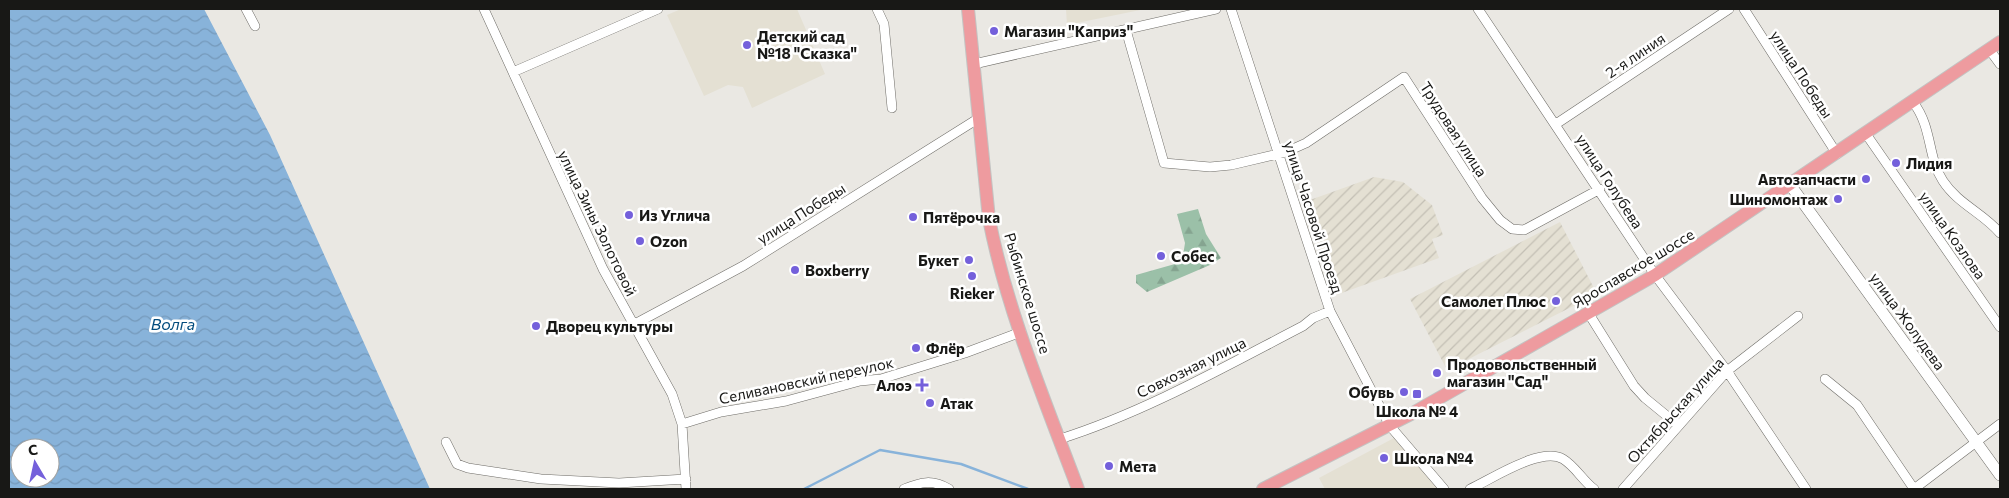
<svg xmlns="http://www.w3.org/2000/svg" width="2009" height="498" font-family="Commissioner,sans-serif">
  <defs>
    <pattern id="industrial-furrows" width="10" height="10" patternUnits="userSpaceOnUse" patternTransform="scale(1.25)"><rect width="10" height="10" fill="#e4e0d3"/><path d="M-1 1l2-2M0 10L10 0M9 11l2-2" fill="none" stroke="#c3bfb4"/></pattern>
    <pattern id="forest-firs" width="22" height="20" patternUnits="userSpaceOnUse" patternTransform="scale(1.25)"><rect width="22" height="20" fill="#9bc0a8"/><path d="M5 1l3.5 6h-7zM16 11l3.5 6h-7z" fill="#85a490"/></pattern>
    <pattern id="water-waves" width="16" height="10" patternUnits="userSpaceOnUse" patternTransform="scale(1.25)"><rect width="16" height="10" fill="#88b3da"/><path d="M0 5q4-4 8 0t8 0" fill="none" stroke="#7599ba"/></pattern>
  </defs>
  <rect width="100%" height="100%" fill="#eae8e3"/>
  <path fill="#e4e0d3" d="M681 9H797L825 74 752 108 743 87 728 85 704 96 667 15Z
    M1066 9H1145L1067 25Z
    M1394 438 1438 489H1325L1319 478Z"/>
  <path fill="url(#industrial-furrows)" d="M1374 177 1403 182 1432 205 1443 235 1432 239 1439 258 1336 295 1316 241 1310 200Z
    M1560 222 1597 294 1447 370 1410 299Z"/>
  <path fill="url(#forest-firs)" d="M1198 209 1206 234 1221 258 1210 265 1147 292 1136 283V275L1182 262 1185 243 1177 214Z"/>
  <path fill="url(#water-waves)" fill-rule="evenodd" d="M9 9H204L270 135 430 489H9ZM20 448H50V478H20Z"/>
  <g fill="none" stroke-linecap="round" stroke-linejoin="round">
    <path stroke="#88b3da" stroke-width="2.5" d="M804 489 880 450 961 464 1028 489"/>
    <defs>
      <path id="street" d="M246 9 255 26
        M484 9 603 269 672 394 682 424 686 489
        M877 9 884 24 892 108
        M1231 9 1330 311 1390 426 1444 489
        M1478 9 1655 275 1727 371 1806 489
        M1744 9 1837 154
        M1126 30 1164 163 1210 167 1231 165 1286 152 1306 143 1404 77 1482 198 1500 220 1512 229 1524 230 1600 189
        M1989 49 2000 64
        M974 64 1216 9
        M513 72 658 9
        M1913 102C1933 128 1927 157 1943 181 1958 204 1983 213 2000 233
        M1556 124 1729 9
        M1866 134 2000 327
        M1589 314 1634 386 1645 398 1678 425
        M633 325 743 266 979 118
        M1825 379 1857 405 1914 489
        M682 424 721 412 786 401 860 381 881 379 965 353 1021 332
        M1060 439C1145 412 1224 367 1303 326L1313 318 1330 311
        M446 442 457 464 468 468 541 479 619 483 686 479
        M904 489C921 482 932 479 949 489
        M1470 489C1492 479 1541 446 1563 459 1575 466 1583 481 1594 489
        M1623 489 1727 371 1798 316
        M1914 489 2000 424"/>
      <path id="secondary" d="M1791 186 2000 475"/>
      <path id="primary" d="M968 9 989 219C1007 311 1045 401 1078 489
        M1263 489 1413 413 1655 275 2000 42"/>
    </defs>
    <use href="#street" stroke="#6e6c67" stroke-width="10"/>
    <use href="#secondary" stroke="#6e6c67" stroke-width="12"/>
    <use href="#primary" stroke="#c3c3c2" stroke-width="14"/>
    <use href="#street" stroke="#fff" stroke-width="9"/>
    <use href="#secondary" stroke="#fff" stroke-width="11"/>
    <use href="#primary" stroke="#ee9b9f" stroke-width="12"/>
  </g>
  <g fill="#7460db" stroke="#fff" stroke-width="2">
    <circle cx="994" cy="31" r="5"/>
    <circle cx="747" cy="45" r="5"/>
    <circle cx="1896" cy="163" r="5"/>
    <circle cx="1866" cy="179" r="5"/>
    <circle cx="1838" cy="199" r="5"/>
    <circle cx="629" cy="215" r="5"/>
    <circle cx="913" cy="217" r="5"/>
    <circle cx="640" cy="241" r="5"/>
    <circle cx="1161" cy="256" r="5"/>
    <circle cx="969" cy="260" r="5"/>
    <circle cx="795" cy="270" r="5"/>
    <circle cx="972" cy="276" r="5"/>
    <circle cx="1556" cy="301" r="5"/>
    <circle cx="536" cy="326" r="5"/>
    <circle cx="916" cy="348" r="5"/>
    <circle cx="1437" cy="373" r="5"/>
    <path d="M919.5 377.5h5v5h5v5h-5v5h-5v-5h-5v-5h5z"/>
    <circle cx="1404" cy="392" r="5"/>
    <rect x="1412" y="389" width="10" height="10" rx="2.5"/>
    <circle cx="930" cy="403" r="5"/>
    <circle cx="1384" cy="458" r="5"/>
    <circle cx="1109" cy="466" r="5"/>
  </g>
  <g text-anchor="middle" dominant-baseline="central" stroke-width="5" stroke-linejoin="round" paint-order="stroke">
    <g font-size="15" font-weight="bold" fill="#181816" stroke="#fff" text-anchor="start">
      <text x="1004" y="31">Магазин "Каприз"</text>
      <text x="757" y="36">Детский сад<tspan x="757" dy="17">№18 "Сказка"</tspan></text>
      <text x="1906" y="163">Лидия</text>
      <text x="1856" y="179" text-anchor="end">Автозапчасти</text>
      <text x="1828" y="199" text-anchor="end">Шиномонтаж</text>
      <text x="639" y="215">Из Углича</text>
      <text x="923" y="217">Пятёрочка</text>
      <text x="650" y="241">Ozon</text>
      <text x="1171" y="256">Собес</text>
      <text x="959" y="260" text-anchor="end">Букет</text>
      <text x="805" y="270">Boxberry</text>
      <text x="972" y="293" text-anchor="middle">Rieker</text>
      <text x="1546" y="301" text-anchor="end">Самолет Плюс</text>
      <text x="546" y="326">Дворец культуры</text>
      <text x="926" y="348">Флёр</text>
      <text x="1447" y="364">Продовольственный<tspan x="1447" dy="17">магазин "Сад"</tspan></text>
      <text x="912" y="385" text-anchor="end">Алоэ</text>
      <text x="1394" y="392" text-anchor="end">Обувь</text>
      <text x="940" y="403">Атак</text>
      <text x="1417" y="411" text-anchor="middle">Школа № 4</text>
      <text x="1394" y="458">Школа №4</text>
      <text x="1119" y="466">Мета</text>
    </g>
    <g font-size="15" fill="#181816" stroke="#fff">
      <text transform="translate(1635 55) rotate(-34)">2-я линия</text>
      <text transform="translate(1802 74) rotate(57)">улица Победы</text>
      <text transform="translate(1454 129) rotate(57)">Трудовая улица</text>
      <text transform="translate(1610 181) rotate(57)">улица Голубева</text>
      <text transform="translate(801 213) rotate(-32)">улица Победы</text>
      <text transform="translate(1314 217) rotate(72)">улица Часовой Проезд</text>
      <text transform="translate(598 223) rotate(64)">улица Зины Золотовой</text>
      <text transform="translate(1953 235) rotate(55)">улица Козлова</text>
      <text transform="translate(1633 268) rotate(-31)">Ярославское шоссе</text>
      <text transform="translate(1028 293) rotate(73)">Рыбинское шоссе</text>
      <text transform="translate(1908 321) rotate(54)">улица Жолудева</text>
      <text transform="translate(1191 367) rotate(-26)">Совхозная улица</text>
      <text transform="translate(806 380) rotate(-12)">Селивановский переулок</text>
      <text transform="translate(1675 410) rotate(-48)">Октябрьская улица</text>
    </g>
    <g font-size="16" font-style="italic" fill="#034c7d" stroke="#fff">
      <text x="173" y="323">Волга</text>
    </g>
  </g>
  <rect width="2009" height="498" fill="none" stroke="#181816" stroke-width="20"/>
  <g transform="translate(35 463) rotate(351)"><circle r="24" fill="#ffffff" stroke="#a3a3a2"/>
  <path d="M0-4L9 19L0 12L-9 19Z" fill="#7460db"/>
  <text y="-8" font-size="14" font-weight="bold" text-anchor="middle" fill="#181816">С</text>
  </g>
</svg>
